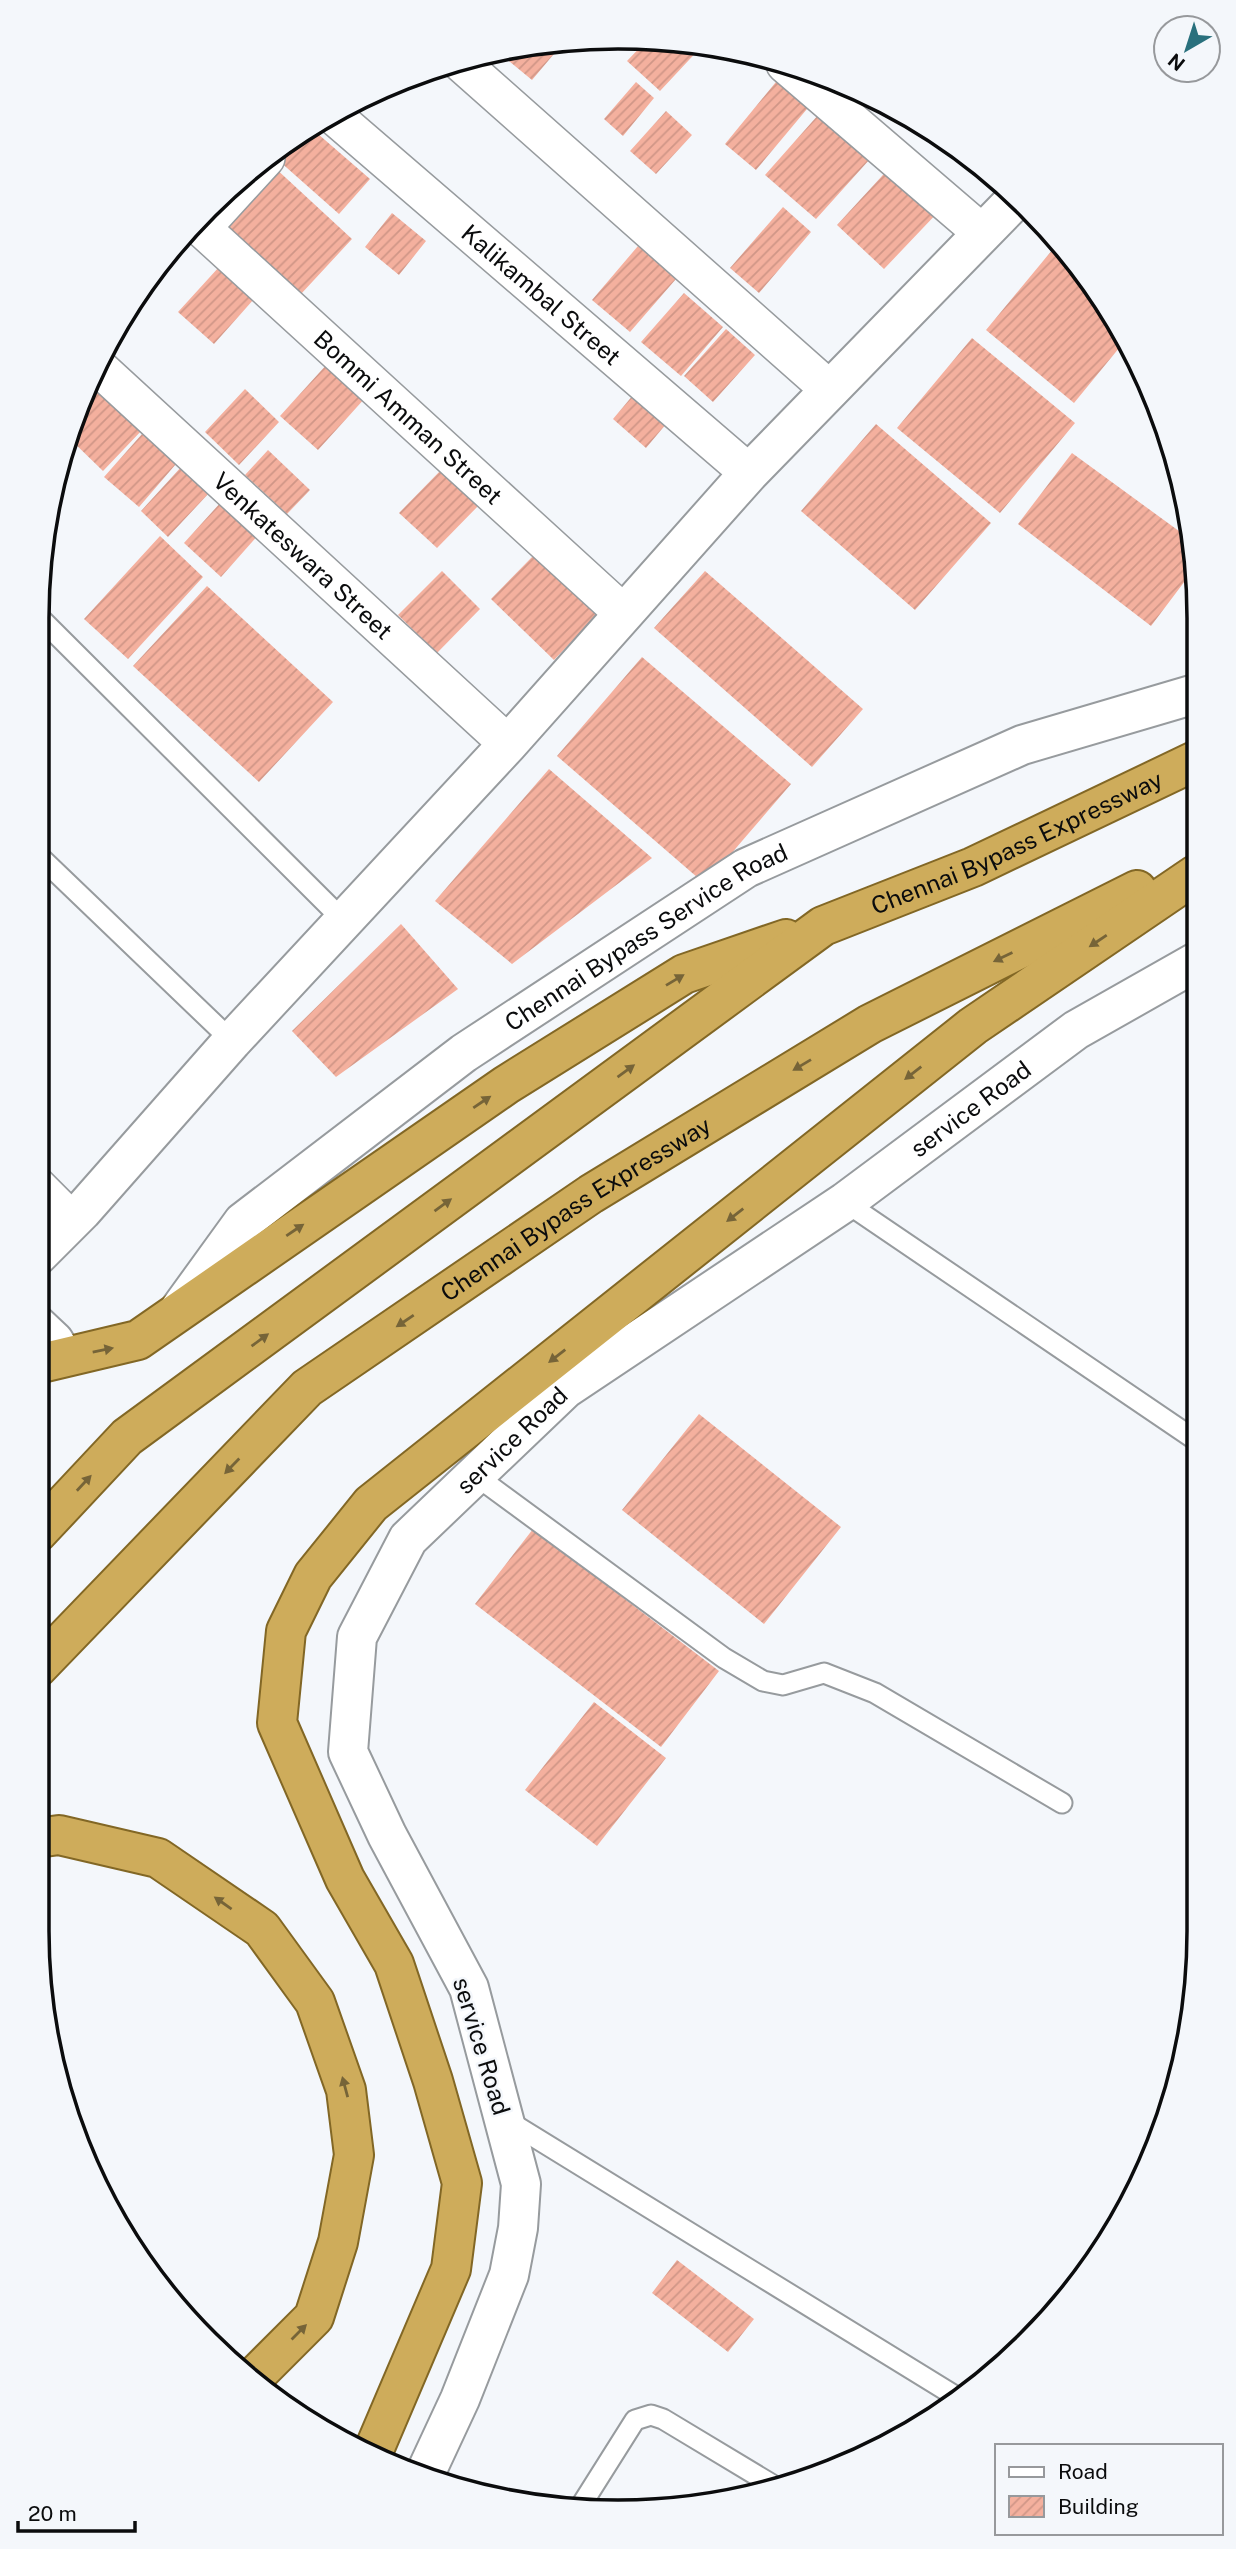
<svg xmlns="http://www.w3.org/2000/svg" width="1236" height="2549" font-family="'Public Sans',sans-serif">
  <defs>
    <pattern id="building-hatch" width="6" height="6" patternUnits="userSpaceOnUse" patternTransform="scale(1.75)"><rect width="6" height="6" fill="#f4b09e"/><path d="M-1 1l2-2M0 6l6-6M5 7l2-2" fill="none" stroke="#d09687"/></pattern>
  </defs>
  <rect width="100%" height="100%" fill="#f4f7fb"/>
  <path fill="url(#building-hatch)" d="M647 40 703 45 660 91 627 61Z
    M564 42 532 80 498 52 505 48Z
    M780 77 812 103 756 170 725 144Z
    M636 82 654 98 623 136 604 119Z
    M382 89 370 102 365 97 382 88Z
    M666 111 692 135 656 174 630 151Z
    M819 114 870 159 816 219 765 175Z
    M310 127 370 179 339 214 278 160Z
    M893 164 941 209 884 269 837 225Z
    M273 166 352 239 301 294 222 222Z
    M783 207 811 232 759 293 730 268Z
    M392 213 426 241 399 275 365 247Z
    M1058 243 1079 264 1124 342 1074 403 986 330Z
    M638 246 676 279 630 332 592 300Z
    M219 267 254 299 214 344 178 312Z
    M139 289 148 298 116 333 135 295Z
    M684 293 723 327 681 376 641 342Z
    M726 329 755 355 713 402 684 376Z
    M972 338 1075 423 1000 513 897 428Z
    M328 363 366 397 318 450 280 416Z
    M94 380 144 428 103 471 68 437 81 395Z
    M639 388 672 417 646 448 613 419Z
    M245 389 279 422 239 465 205 432Z
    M876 424 991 523 915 610 801 511Z
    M142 434 176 464 139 507 104 477Z
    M268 450 310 490 287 514 245 475Z
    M1072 453 1194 542V569L1151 626 1018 524Z
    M182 466 210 492 168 537 141 511Z
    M442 469 480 504 437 548 399 513Z
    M222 501 259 534 221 577 184 543Z
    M160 536 203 577 128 659 84 619Z
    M534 555 597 615 554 660 491 599Z
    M442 571 480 609 437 653 398 615Z
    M705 571 863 709 812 767 654 628Z
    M207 586 333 702 259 782 133 666Z
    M642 657 791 784 705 884 557 756Z
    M549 769 652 858 512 964 435 901Z
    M401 924 458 989 336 1077 292 1031Z
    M699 1414 841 1527 764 1624 622 1510Z
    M533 1529 719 1671 661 1747 475 1604Z
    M594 1702 666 1758 597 1846 525 1790Z
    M677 2260 754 2319 728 2352 652 2293Z"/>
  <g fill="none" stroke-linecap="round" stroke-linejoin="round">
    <defs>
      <path id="service" d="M37 615 344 921
        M37 854 232 1041
        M845 1202 1197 1441
        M475 1475 724 1658 763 1681 783 1685 824 1673 875 1693 1062 1803
        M505 2119 960 2399
        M582 2504 635 2420 651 2415 663 2419 771 2484"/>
      <g id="minor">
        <path d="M460 62 830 390"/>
        <path d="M785 64 982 233"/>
        <path id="s1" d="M333 115 749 473"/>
        <path id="s2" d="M195 222 623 613"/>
        <path d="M202 228 266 158"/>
        <path id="s3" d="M97 366 508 744"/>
        <path d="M37 1186 72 1221"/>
      </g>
      <g id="tertiary">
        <path d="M37 1256 82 1211 232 1041 508 744 749 473 1015 200"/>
        <path id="s4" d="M180 1309 243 1222 464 1053 746 868 1022 745 1195 694"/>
        <path d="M37 1325 54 1341 63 1356"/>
        <path id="s5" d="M426 2472 460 2399 509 2275 518 2228 521 2184 469 1988 387 1835 348 1752 357 1637 408 1539 565 1389 845 1202 1076 1030 1196 962"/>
      </g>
      <g id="trunk">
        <path d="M37 1364 138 1340 506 1085 684 974 786 939"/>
        <path id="s6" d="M37 1533 127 1437 823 926 973 867 1195 761"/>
        <path id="s7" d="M37 1668 307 1388 591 1194 870 1024 1137 890"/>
        <path d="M37 1838 59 1835 158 1858 262 1929 315 2002 346 2090 354 2155 338 2242 314 2317 251 2380"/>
        <path d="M373 2452 451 2269 462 2183 433 2081 394 1964 345 1879 277 1723 286 1631 313 1576 371 1504 973 1026 1195 875"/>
      </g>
    </defs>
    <use href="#service" stroke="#979b9e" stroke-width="23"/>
    <use href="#minor" stroke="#979b9e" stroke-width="40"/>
    <use href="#tertiary" stroke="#979b9e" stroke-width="42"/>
    <use href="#trunk" stroke="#826725" stroke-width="42"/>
    <use href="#service" stroke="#fff" stroke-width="19"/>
    <use href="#minor" stroke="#fff" stroke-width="37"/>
    <use href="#tertiary" stroke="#fff" stroke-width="38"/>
    <use href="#trunk" stroke="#ceac5b" stroke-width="38"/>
  </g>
  <defs><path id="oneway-solid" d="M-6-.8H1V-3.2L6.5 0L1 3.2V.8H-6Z" transform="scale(1.75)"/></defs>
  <g fill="#766438">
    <use href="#oneway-solid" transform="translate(1098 941) rotate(146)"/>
    <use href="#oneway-solid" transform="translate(1003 957) rotate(154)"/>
    <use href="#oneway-solid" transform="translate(675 980) rotate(-31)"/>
    <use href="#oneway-solid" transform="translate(802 1065) rotate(149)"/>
    <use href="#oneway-solid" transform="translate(626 1071) rotate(-36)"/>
    <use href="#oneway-solid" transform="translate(913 1073) rotate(142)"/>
    <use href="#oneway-solid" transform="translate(482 1102) rotate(-34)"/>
    <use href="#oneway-solid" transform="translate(443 1205) rotate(-36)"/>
    <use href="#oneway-solid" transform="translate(735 1215) rotate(142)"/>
    <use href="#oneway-solid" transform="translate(295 1230) rotate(-34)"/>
    <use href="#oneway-solid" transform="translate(405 1321) rotate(146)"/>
    <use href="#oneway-solid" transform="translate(260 1340) rotate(-36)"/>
    <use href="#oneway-solid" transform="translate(103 1350) rotate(-11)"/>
    <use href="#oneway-solid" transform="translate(557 1356) rotate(142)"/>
    <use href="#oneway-solid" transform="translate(232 1466) rotate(134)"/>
    <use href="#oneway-solid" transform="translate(84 1483) rotate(-47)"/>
    <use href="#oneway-solid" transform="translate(223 1903) rotate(-145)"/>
    <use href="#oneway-solid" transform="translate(345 2087) rotate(-105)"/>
    <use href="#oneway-solid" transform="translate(299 2332) rotate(-45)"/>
  </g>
  <g text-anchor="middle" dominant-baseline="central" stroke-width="5" stroke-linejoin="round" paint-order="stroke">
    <g font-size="24" fill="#0b0c0d" stroke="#f4f7fb">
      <text stroke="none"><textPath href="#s1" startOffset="275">Kalikambal Street</textPath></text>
      <text stroke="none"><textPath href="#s2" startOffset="289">Bommi Amman Street</textPath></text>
      <text stroke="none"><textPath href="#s3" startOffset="280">Venkateswara Street</textPath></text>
      <text stroke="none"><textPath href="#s6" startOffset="1206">Chennai Bypass Expressway</textPath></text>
      <text stroke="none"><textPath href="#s4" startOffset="602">Chennai Bypass Service Road</textPath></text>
      <text stroke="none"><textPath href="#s5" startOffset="1710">service Road</textPath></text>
      <text stroke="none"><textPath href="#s7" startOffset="712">Chennai Bypass Expressway</textPath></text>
      <text stroke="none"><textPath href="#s5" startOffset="1143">service Road</textPath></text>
      <text transform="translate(482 2046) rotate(73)">service Road</text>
    </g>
  </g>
  <path d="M0 0H1236V2549H0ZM618 49H618A569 569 0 0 1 1187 618V1931A569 569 0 0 1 618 2500H618A569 569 0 0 1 49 1931V618A569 569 0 0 1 618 49Z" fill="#f4f7fb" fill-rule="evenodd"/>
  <path fill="none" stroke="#0b0c0d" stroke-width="3.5" d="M618 49H618A569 569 0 0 1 1187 618V1931A569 569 0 0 1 618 2500H618A569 569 0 0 1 49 1931V618A569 569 0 0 1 618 49Z"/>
  <rect x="995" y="2444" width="228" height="91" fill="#f4f7fb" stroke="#97999c" stroke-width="2"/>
  <rect x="1009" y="2467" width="35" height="10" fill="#ffffff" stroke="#97999c" stroke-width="2"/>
  <text x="1058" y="2479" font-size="21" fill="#0b0c0d">Road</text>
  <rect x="1009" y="2496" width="35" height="21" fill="url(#building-hatch)" stroke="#97999c" stroke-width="2"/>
  <text x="1058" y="2514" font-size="21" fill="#0b0c0d">Building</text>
  <g transform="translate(1187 49) rotate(219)"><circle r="33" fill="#f4f7fb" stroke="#97999c" stroke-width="2"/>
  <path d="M0-5L12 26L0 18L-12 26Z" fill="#29707d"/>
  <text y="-10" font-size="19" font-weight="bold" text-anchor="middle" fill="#0b0c0d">N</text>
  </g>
  <path d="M18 2521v10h117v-10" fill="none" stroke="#0b0c0d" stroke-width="3.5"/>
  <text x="28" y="2521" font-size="21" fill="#0b0c0d" stroke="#f4f7fb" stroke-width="5" paint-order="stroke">20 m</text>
</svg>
